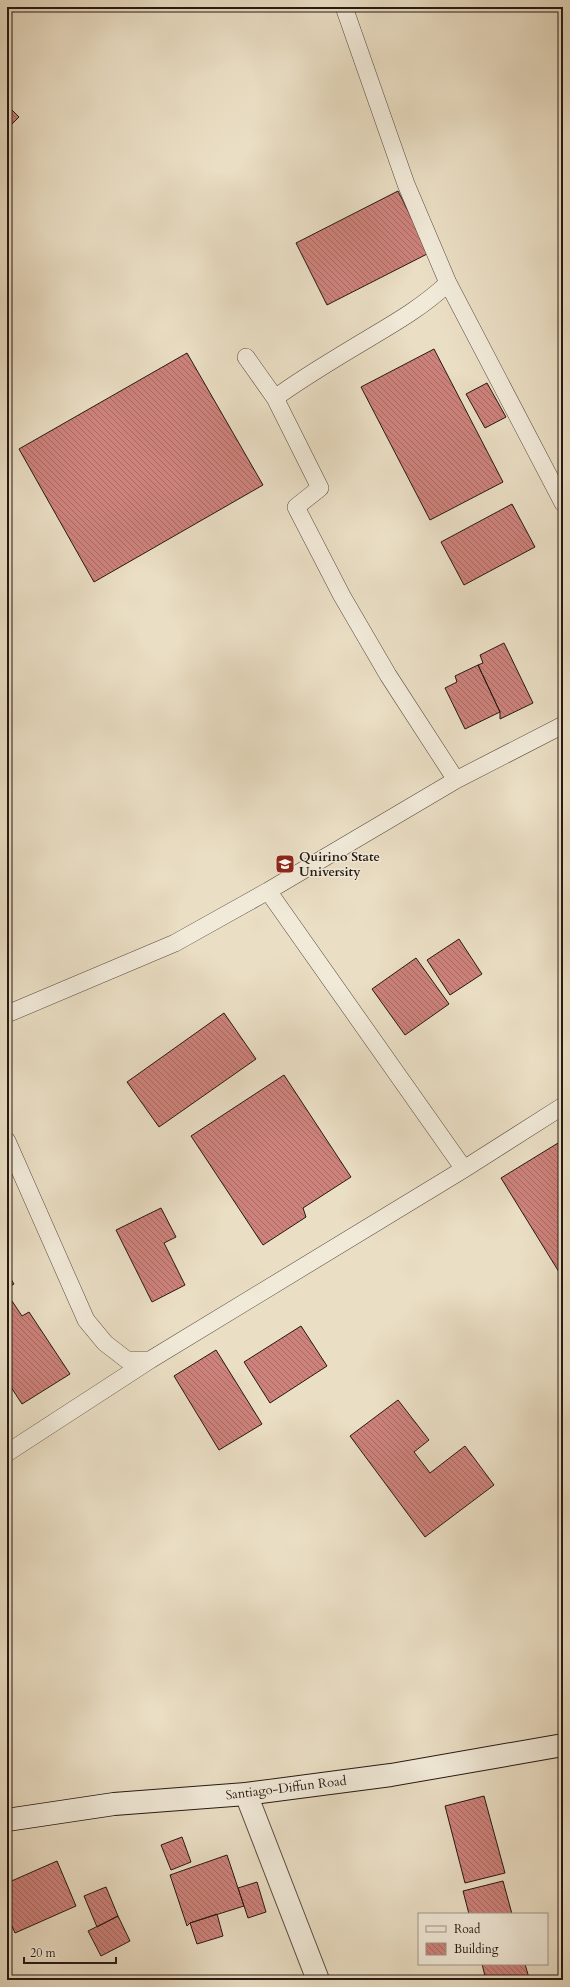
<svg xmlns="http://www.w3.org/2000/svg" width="570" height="1987" font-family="Cardo,serif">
  <defs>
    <pattern id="building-back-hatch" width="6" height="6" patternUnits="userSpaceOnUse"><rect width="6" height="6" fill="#cd827b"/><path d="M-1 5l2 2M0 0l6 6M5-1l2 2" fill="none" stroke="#a66964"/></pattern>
  </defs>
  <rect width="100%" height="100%" fill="#eadec4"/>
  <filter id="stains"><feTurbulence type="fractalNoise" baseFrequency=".005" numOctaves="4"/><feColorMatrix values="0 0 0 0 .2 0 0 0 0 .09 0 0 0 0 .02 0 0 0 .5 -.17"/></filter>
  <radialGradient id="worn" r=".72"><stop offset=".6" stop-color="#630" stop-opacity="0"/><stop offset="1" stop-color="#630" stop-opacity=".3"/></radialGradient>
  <path fill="url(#building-back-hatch)" stroke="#261813" d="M7 105 19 117 7 129Z
    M398 191 429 253 327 305 296 243Z
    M434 349 503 482 430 520 361 387Z
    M187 353 263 485 94 582 19 449Z
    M487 383 506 417 485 428 466 394Z
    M512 504 535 547 464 585 441 542Z
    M504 643 533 703 500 719V712L478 665 483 663 480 655Z
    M478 665 500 712 465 729 445 688 457 682 455 676Z
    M459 939 482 974 450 995 427 960Z
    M416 958 449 1004 405 1035 372 989Z
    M224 1013 256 1059 159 1127 127 1082Z
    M284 1075 351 1177 303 1208 306 1217 263 1245 191 1136Z
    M563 1140V1269L559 1272 501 1178Z
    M161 1208 176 1237 164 1243 185 1285 152 1302 116 1230Z
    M7 1273 14 1284 7 1288Z
    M12 1301 22 1316 29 1312 70 1374 22 1404 7 1381V1304Z
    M301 1326 327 1366 270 1403 244 1362Z
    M216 1350 262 1424 219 1450 174 1376Z
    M398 1400 429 1440 414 1452 430 1473 465 1446 494 1485 425 1537 350 1436Z
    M484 1796 505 1873 465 1883 445 1806Z
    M182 1837 191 1862 171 1870 161 1845Z
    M227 1855 244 1906 190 1923 187 1926 170 1875Z
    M57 1861 76 1906 15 1933 7 1915V1883Z
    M503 1881 512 1914H469L463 1891Z
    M257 1882 266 1912 248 1918 238 1888Z
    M106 1887 118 1916 97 1927 84 1896Z
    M217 1914 223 1936 197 1944 190 1923Z
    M118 1916 130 1941 101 1956 88 1931Z
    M482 1964H525L529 1978 521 1980H486Z"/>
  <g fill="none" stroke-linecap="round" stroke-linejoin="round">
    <defs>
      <path id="lane" d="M344 7 406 184 448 283 563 503
        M246 357 275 398 320 488 296 507 342 596 388 675 456 780
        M275 398C305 376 338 357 371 337 398 321 425 305 448 283
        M268 891 464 1169
        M7 1014 175 943 268 891 456 780 563 725
        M7 1141 86 1320 105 1343 127 1360H150L464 1169 563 1106
        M7 1453 150 1360"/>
      <path id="street" d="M246 1794 318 1980"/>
      <path id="secondary" d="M7 1820 114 1804 246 1794 391 1775 563 1745"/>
    </defs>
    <use href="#lane" stroke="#574a3f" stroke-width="18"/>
    <use href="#street" stroke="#574a3f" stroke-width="24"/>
    <use href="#secondary" stroke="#261813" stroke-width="24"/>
    <use href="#lane" stroke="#f1ead9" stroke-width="17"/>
    <use href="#street" stroke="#f1ead9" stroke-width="22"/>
    <use href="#secondary" stroke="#f1ead9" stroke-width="22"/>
  </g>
  <defs>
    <symbol id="university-square" viewBox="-11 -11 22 22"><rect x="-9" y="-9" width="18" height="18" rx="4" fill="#8f2418" stroke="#f1ead9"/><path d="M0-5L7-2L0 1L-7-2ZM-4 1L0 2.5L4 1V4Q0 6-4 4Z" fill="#fff"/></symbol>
  </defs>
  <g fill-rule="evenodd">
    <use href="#university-square" x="274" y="853" width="22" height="22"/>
  </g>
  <g text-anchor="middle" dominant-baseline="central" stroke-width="3" stroke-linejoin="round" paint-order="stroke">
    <g font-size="13" font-weight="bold" fill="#261813" stroke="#f1ead9" text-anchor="start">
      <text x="299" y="857">Quirino State<tspan x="299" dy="15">University</tspan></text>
    </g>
    <g font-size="13" fill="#261813" stroke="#f1ead9">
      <text transform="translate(286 1788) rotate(-7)">Santiago-Diffun Road</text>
    </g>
  </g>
  <rect width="570" height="1987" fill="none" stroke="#eadec4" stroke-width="24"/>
  <rect x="8" y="8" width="554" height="1971" fill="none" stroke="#261813" stroke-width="2"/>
  <rect x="12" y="12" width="546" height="1963" fill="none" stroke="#261813"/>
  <rect x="418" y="1913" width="130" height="52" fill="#f1ead9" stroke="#a0968a"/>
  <rect x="426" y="1926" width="20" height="6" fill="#f1ead9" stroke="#a0968a"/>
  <text x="454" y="1933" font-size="12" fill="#261813">Road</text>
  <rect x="426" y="1943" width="20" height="12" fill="url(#building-back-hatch)" stroke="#a0968a"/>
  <text x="454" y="1953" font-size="12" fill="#261813">Building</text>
  <path d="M24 1957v6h92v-6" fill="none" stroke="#261813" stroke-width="2"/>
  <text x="30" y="1957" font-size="12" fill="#261813" stroke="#f1ead9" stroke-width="3" paint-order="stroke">20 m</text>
  <rect width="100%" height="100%" filter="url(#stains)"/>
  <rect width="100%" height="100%" fill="url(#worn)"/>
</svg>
